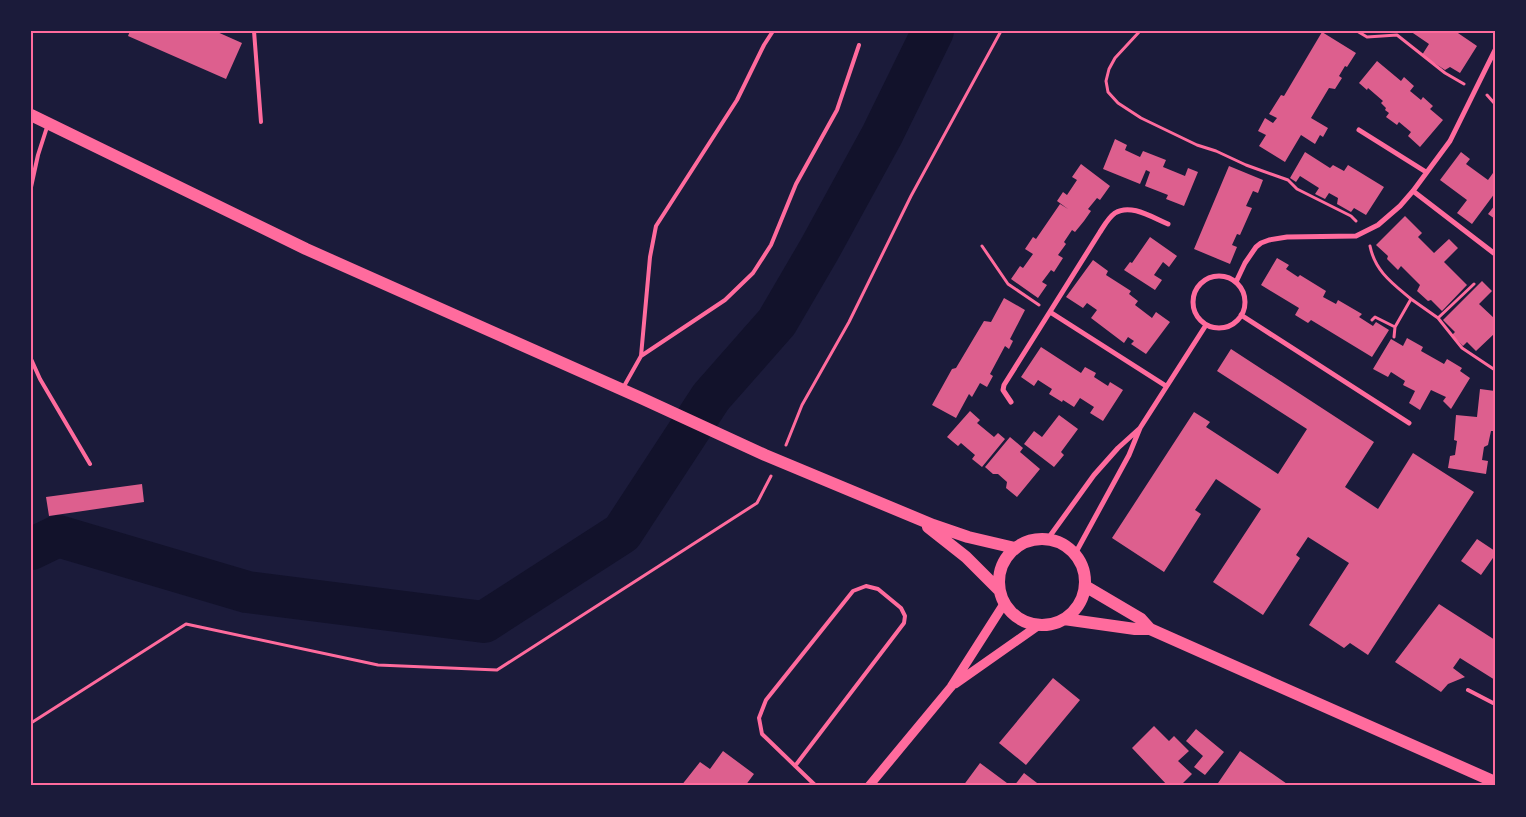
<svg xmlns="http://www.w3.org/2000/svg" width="1526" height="817" font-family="'Golos Text',sans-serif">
  <rect width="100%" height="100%" fill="#1b1b3a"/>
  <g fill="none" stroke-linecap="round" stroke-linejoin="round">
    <path stroke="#12122b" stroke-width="42" d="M31 549 58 536 247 592 484 622 622 533 711 397 777 322 819 250 882 135 933 31"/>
  </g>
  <path fill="#dd5f8e" d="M130 31H215L242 43 226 79 128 36Z
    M1410 31H1455L1477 46 1460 73 1450 67 1445 70 1422 55 1429 44Z
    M1322 32 1356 53 1347 67 1345 66 1339 76 1342 78 1335 89 1329 88 1311 118 1328 128 1323 137 1320 135 1315 144 1301 135 1285 162 1259 146 1266 135 1258 131 1265 118 1273 123 1277 118 1269 114 1281 95 1284 96Z
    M1377 61 1401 81 1404 77 1414 86 1410 91 1421 100 1423 97 1433 106 1430 109 1443 120 1420 147 1408 136 1411 132 1399 122 1397 125 1386 117 1389 113 1385 110 1386 108 1381 103 1383 101 1368 88 1367 90 1359 83Z
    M1115 139 1127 145 1125 150 1140 157 1143 151 1166 160 1163 167 1185 176 1188 168 1198 172 1184 206 1166 199 1168 195 1145 186 1150 172 1146 170 1140 184 1103 169Z
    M1305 152 1330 168 1333 165 1344 171 1348 165 1384 187 1366 215 1354 208 1351 212 1337 204 1338 198 1329 193 1325 199 1315 194 1319 188 1300 176 1296 182 1290 178Z
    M1461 152 1470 159 1466 164 1488 180 1493 173 1495 175V193L1472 224 1457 213 1467 200 1440 180Z
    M1081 164 1110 186 1100 200 1097 198 1088 209 1091 211 1084 221 1075 232 1072 230 1064 242 1066 244 1058 255 1063 258 1054 272 1051 270 1042 282 1047 285 1038 298 1011 279 1020 266 1023 268 1033 254 1025 249 1033 237 1036 239 1060 204 1068 209 1057 201 1063 192 1067 195 1077 180 1072 177Z
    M1229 166 1263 180 1258 193 1253 191 1246 206 1252 208 1240 235 1237 234 1232 245 1237 247 1230 264 1194 249Z
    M1495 205V219L1488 214Z
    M1405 216 1422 233 1418 237 1434 253 1449 239 1458 248 1444 262 1467 285 1442 311 1431 300 1428 301 1417 291 1420 285 1401 266 1398 270 1387 259 1388 256 1376 245Z
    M1150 237 1177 256 1169 267 1163 262 1154 275 1162 280 1155 290 1124 270 1130 262 1132 263Z
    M1277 258 1289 265 1286 269 1298 277 1300 275 1326 291 1323 297 1336 304 1338 300 1362 314 1359 317 1373 326 1376 322 1389 330 1372 357 1311 320 1308 323 1295 315 1299 308 1261 285Z
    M1093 260 1108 271 1106 275 1131 291 1129 294 1138 301 1135 305 1152 318 1156 312 1170 322 1146 354 1131 344 1134 341 1128 337 1124 343 1091 318 1097 310 1087 303 1083 308 1066 297Z
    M1482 281 1492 291 1479 304 1495 319V333L1476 351 1467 342 1463 346 1452 335 1455 332 1443 320Z
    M1004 298 1025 310 1010 339 1013 341 1009 349 1005 346 990 374 993 376 987 387 980 383 972 397 969 394 956 418 932 405 952 369 956 368 984 321 991 322Z
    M1407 338 1423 347 1421 351 1444 364 1447 359 1462 368 1460 371 1470 378 1451 409 1443 401 1446 397 1431 390 1420 410 1409 403 1415 391 1403 385 1405 381 1391 372 1388 377 1373 369 1391 339 1403 346Z
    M1041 347 1081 373 1085 367 1096 373 1094 377 1108 386 1110 382 1123 390 1103 421 1090 413 1094 407 1080 398 1074 407 1063 400 1062 402 1049 394 1052 389 1038 380 1034 386 1021 377Z
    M1231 349 1374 442 1345 487 1378 509 1413 453 1474 492 1368 655 1350 643 1344 648 1309 625 1349 563 1308 537 1296 555 1300 558 1263 615 1213 582 1261 509 1216 479 1195 510 1201 514 1164 572 1112 538 1194 412 1210 422 1206 427 1278 474 1307 429 1217 371Z
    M1480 389 1495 391V431H1491L1488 445 1484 447 1482 460 1488 461 1486 474 1448 468 1450 456 1455 455 1457 441 1454 440 1456 415 1477 417Z
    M970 411 980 420 977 423 994 437 998 433 1005 439 982 467 972 459 975 455 961 443 958 446 947 437Z
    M1059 415 1078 429 1061 452 1064 455 1054 467 1024 444 1034 431 1042 437Z
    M1010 437 1023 448 1020 452 1040 469 1017 497 1006 488 1007 482 998 474H993L985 467Z
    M142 484 144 502 49 516 46 497Z
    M1477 539 1495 551V555L1481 575 1461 561Z
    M1439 604 1495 640V680L1460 658 1453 668 1465 677 1448 684 1441 692 1395 662Z
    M1053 678 1080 700 1026 765 999 743Z
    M1154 726 1169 741 1174 736 1189 751 1178 761 1192 774 1180 786H1168L1132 748Z
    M1196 729 1224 752 1205 775 1194 767 1203 756 1186 741Z
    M723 751 754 774 745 786H681L700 762 710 769Z
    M1240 751 1290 786H1216Z
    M980 763 1011 786H963Z
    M1024 773 1041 786H1014Z"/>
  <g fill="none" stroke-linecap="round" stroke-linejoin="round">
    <path stroke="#ff6b9d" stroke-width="3" d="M1140 31 1115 58 1109 69 1106 81 1108 92 1118 103 1141 118 1197 145 1216 151 1246 165 1288 180 1297 189 1351 216 1356 221
      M1357 31 1367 37 1397 35 1445 73 1464 84
      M1487 95 1495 104
      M982 246 1008 284 1039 305
      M1370 246C1375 271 1392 283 1411 299L1395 327 1375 317 1372 320
      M1411 299 1438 318 1462 348 1495 370
      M1438 318 1474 284
      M1394 337 1395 327
      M786 445 802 405 849 322 911 196 1001 31
      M31 723 186 624 378 665 497 670 757 503 771 476"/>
    <path stroke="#ff6b9d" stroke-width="4" d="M254 31 261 122
      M31 187 38 155 48 124
      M641 356 725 300 753 273 771 245 796 184 837 110 859 45
      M31 359 40 379 90 464
      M623 388 641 356 650 257 656 226 737 100 764 45 773 31
      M1468 690 1495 704
      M795 766 904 623 905 616 901 608 878 589 866 586 853 591 766 700 759 718 762 734 816 786"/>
    <path stroke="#ff6b9d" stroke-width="5" d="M1359 130 1426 172
      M1413 191 1495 254
      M1193 302a26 26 0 1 1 52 0a26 26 0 1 1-52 0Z
      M1236 282 1245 263 1256 247 1261 243 1269 240 1287 237 1356 236 1378 225 1400 206 1413 191 1450 141 1495 50
      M1050 312 1166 386
      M1241 315 1409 423
      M1011 402 1003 390 1004 385 1100 232C1104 226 1108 218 1115 213 1131 203 1153 218 1168 224
      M1047 540 1094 475 1118 448 1139 429
      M1075 554 1129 455 1140 428 1206 325"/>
    <path stroke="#ff6b9d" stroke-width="9" d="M955 684 1039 625
      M869 786 951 687 1004 604"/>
    <path stroke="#ff6b9d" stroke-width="12" d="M31 115 306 249 641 398 765 455 933 525 968 537 1015 548
      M928 527 966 557 999 590
      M999 582a43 43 0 1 1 86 0a43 43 0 1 1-86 0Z
      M1085 586 1141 619 1150 629 1495 782
      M1064 619 1135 629H1150"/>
  </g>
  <rect width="1526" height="817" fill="none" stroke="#1b1b3a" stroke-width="65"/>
  <rect x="32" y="32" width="1462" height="752" fill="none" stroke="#ff6b9d" stroke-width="2"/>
</svg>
